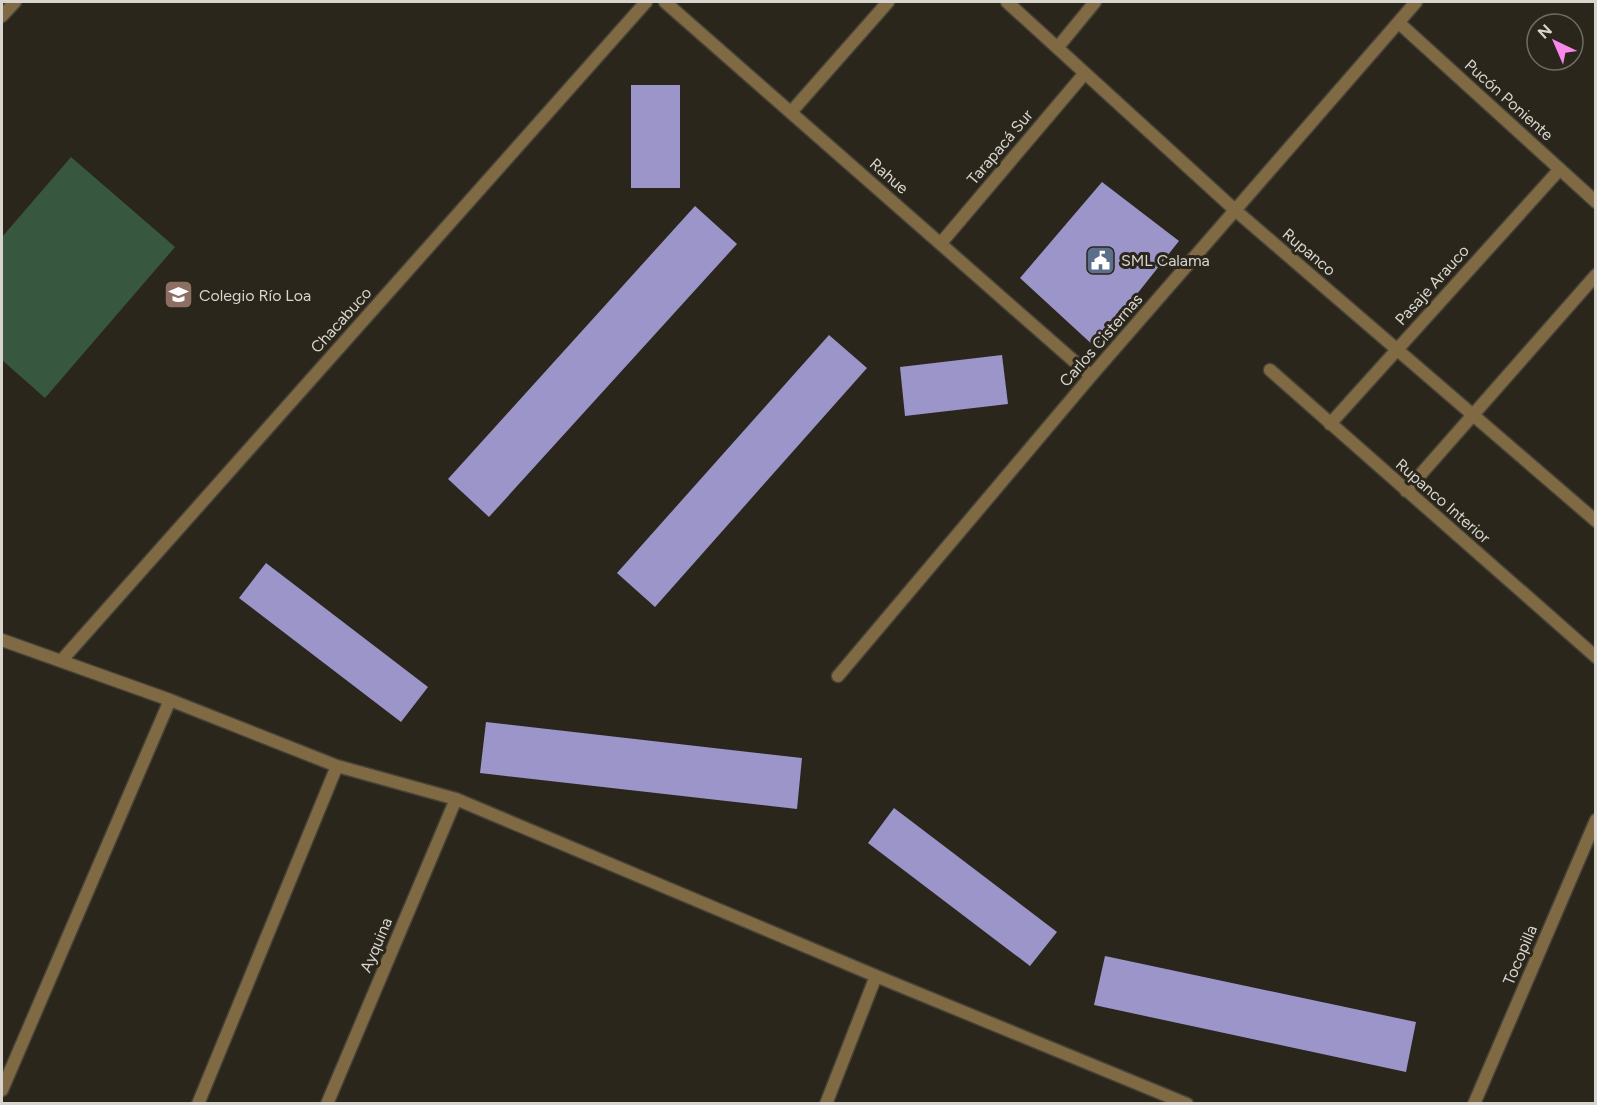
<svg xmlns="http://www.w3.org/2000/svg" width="1597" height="1105" font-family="Figtree,sans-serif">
  <rect width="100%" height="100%" fill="#2a261c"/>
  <path fill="#38573f" d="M71 157 175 247 45 398 2 360V237Z"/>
  <path fill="#9b95ca" d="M631 85H680V188H631Z
    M1102 182 1179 241 1095 347 1020 278Z
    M695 206 737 244 489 517 448 479Z
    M829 335 867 368 655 607 617 573Z
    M1002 355 1008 404 905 416 900 367Z
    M266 563 428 687 401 722 239 598Z
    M486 722 802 758 797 809 480 773Z
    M894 808 1057 932 1030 966 868 843Z
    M1105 956 1416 1022 1406 1072 1094 1005Z"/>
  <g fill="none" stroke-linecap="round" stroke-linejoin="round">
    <defs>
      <path id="minor" d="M665 2 1091 376
        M1007 2 1235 210 1596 521
        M2 16 15 2
        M1399 23 1596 202
        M1058 47 1095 2
        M792 111 888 2
        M941 243 1085 73
        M1270 370 1596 657
        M1330 424 1560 169
        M1406 491 1596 275
        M2 640 170 700 337 766 456 799 876 976 1187 1104
        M61 661 646 2
        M838 676 1091 376 1416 2
        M2 1090 170 700
        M198 1104 337 766
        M327 1104 456 799
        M826 1104 876 976"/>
      <path id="tertiary" d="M1474 1104 1596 820"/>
    </defs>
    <use href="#minor" stroke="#464238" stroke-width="15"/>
    <use href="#tertiary" stroke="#464238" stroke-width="15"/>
    <use href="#minor" stroke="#806a44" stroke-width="12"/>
    <use href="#tertiary" stroke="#806a44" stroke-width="12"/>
  </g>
  <defs>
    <symbol id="civic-square" viewBox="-11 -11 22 22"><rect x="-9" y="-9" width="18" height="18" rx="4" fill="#5c6f8a" stroke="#2a261c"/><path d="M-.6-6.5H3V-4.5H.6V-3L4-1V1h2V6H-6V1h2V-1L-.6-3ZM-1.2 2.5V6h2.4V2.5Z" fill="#fff"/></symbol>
    <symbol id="school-square" viewBox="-11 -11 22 22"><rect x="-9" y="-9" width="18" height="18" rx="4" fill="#8d6e63" stroke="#2a261c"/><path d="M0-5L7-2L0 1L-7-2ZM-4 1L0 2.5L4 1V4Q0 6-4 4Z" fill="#fff"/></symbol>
  </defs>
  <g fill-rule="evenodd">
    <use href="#civic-square" x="1084" y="244" width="33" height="33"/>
    <use href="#school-square" x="162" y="278" width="33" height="33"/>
  </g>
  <g text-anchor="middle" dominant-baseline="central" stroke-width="6" stroke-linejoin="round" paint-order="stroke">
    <g font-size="16" fill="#d7d5ce" stroke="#2a261c">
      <text transform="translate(1509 100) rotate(42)">Pucón Poniente</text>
      <text transform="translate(1000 147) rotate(-50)">Tarapacá Sur</text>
      <text transform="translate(889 176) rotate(41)">Rahue</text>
      <text transform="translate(1309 252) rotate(40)">Rupanco</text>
      <text transform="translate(1432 285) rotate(-48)">Pasaje Arauco</text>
      <text transform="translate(341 320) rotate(-48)">Chacabuco</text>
      <text transform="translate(1101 340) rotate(-49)">Carlos Cisternas</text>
      <text transform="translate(1443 501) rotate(41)">Rupanco Interior</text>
      <text transform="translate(376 945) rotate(-67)">Ayquina</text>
      <text transform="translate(1520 955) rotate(-67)">Tocopilla</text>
    </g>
    <g font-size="16" fill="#d7d5ce" stroke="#2a261c" text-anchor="start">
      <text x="1121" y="260">SML Calama</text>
      <text x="199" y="295">Colegio Río Loa</text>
    </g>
  </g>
  <rect width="1597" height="1105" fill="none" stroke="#d7d5ce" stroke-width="6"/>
  <g transform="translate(1555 42) rotate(316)"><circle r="28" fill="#2a261c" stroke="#6f6c63" stroke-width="1.5"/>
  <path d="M0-4.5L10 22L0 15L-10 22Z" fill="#f888ea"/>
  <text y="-9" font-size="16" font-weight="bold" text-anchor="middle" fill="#d7d5ce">N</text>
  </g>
</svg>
